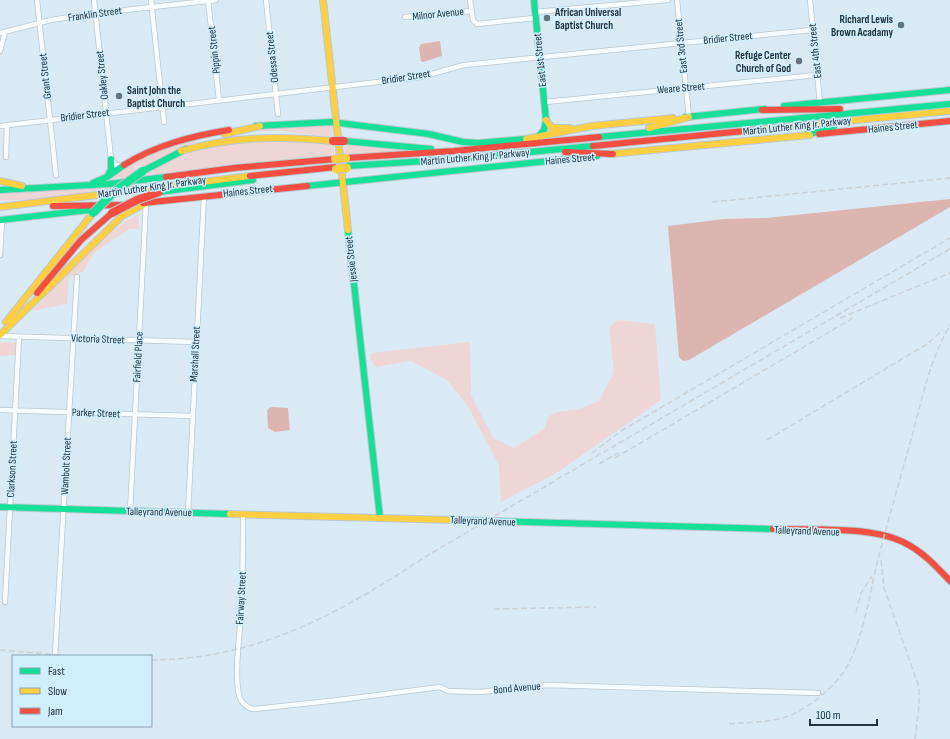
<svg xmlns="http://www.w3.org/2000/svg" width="950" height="739" font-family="'Sofia Sans Condensed',sans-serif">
  <rect width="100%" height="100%" fill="#daeaf4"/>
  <path fill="#eed6d6" d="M332 125 333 137 281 131H254L270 128Z
    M248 138 333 143 335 155 110 179 140 156 174 144 200 140 142 167 134 165 136 172H153L155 167 181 154Z
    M344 145 413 151 345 154Z
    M114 187 109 191 59 198 0 201V192Z
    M138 215 139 229H129L94 253 83 272 69 277 67 304 32 311C63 279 98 235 138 215Z
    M618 320 655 324 661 400 555 474 501 502 499 465 467 405 447 380 411 361 376 367 370 359 371 353 470 342 471 395 493 438 514 448 544 429 549 416 557 412 579 409 599 401 614 372 609 327Z
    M0 342 16 343 15 355 0 356Z"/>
  <path fill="#dcb5b1" d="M440 41 442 56 423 62 421 61 419 48 421 44Z
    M950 199V207L689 360 683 361 679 357 668 226 724 219 766 218Z
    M272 407 288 408 290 430 275 432 268 428 267 411 269 408Z"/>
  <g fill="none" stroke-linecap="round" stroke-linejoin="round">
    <defs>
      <path id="street" d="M37 0 56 175
        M94 0 111 159 116 165 122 166
        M151 0 164 122
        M208 0 219 100
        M266 0 278 114
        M470 0 473 20 477 24 535 18
        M677 0 689 117
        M810 0 820 103
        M535 12 668 0
        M405 17 471 11
        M0 33 51 20 89 14 216 0
        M0 51 5 32
        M545 102 817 75
        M0 126 421 77 464 65 812 30
        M6 157 7 125
        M0 255 2 220
        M0 336 196 342
        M0 410 192 416
        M130 512 146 203
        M188 513 204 196
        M243 514C243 547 243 579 241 612 240 634 234 674 239 695 241 703 246 707 253 709L339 700 440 687 448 691 479 692 548 685 818 693
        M5 602 19 337
        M55 656 77 277"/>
      <path id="fast" d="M534 0 546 120 544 130 538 137
        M784 106 950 90
        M686 117 765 109
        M256 126 331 122 429 134 463 142 478 143 526 139
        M806 135 834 127
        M599 137 950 104
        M344 141 431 149
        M347 166 457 159 593 146
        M143 171 186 149
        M107 177 111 170V159
        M93 183 107 177 124 165
        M307 186 597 156
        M0 190 109 184 166 177
        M159 192 253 180
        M0 220 98 209
        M348 230 380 518
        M0 507 230 514
        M454 520 773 529"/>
      <path id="slow" d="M323 0 348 230
        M546 120 552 128H570
        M649 128 689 117
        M754 130 950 111
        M225 134 260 126
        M526 139 592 126 673 118
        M181 151C234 136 279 136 333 141
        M610 154 810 135
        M0 181 22 186
        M0 207 250 176
        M6 322 93 213
        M0 335 122 216 146 203
        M230 514 454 520"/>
      <path id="jam" d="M762 110 840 109
        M819 134 950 121
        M593 146 754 130
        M565 152 613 154
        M346 158 454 151 599 137
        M124 165C156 145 192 136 229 130
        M250 176 336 167
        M166 177 234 168 335 159
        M143 203 307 186
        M53 206 123 205
        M37 293 81 240 112 213
        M773 529C810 530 870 526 903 542 922 551 936 566 950 581"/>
    </defs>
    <use href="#street" stroke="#b9c8d0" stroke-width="6"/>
    <use href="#fast" stroke="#b9c8d0" stroke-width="8"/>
    <use href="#slow" stroke="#b9c8d0" stroke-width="8"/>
    <use href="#jam" stroke="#b9c8d0" stroke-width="8"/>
    <use href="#street" stroke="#f9fcfd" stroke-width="4.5"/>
    <use href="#fast" stroke="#16e098" stroke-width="6"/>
    <use href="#slow" stroke="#ffcf43" stroke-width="6"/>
    <use href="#jam" stroke="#f24e42" stroke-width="6"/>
    <path stroke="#cbd0d3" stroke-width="1.5" stroke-dasharray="6 3" stroke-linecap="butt" d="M712 202 950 178
      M840 318 950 273
      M767 440 927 344 943 330
      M592 453 621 431 950 238
      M615 458 853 318
      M599 464 618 453
      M881 560 884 588 919 687V706L915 739
      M494 609 596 607
      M856 612 861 593 872 576
      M0 650 71 656
      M151 660C261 659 341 612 430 554L950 249
      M729 724C747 722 768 723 786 717 805 710 826 694 839 678 860 654 869 599 876 567 887 523 900 480 912 436 922 399 930 359 950 325"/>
    <defs>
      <path id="fast-bridge" d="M93 213 115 191 143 171"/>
      <path id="slow-bridge" d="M335 159 346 158
        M336 169 347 168"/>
      <path id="jam-bridge" d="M333 141H344
        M112 213 137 200 159 192"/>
    </defs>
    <use href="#fast-bridge" stroke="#bec7cc" stroke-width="10" stroke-linecap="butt"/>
    <use href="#slow-bridge" stroke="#bec7cc" stroke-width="10" stroke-linecap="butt"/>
    <use href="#jam-bridge" stroke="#bec7cc" stroke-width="10" stroke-linecap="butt"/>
    <use href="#fast-bridge" stroke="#16e098" stroke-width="8"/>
    <use href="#slow-bridge" stroke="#ffcf43" stroke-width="8"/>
    <use href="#jam-bridge" stroke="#f24e42" stroke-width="8"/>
  </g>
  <g fill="#64737c" stroke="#cfeefe" stroke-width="1.5">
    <circle cx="547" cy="18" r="4"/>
    <circle cx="901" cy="25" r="4"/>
    <circle cx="799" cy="61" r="4"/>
    <circle cx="119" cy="96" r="4"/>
  </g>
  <g text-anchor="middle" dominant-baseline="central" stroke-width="3" stroke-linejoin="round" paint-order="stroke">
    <g font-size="11" font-weight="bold" fill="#24333b" stroke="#cfeefe" text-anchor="start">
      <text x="555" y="12">African Universal<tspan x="555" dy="13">Baptist Church</tspan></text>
      <text x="893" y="19" text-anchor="end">Richard Lewis<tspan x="893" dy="13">Brown Acadamy</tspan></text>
      <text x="791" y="55" text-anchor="end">Refuge Center<tspan x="791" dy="13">Church of God</tspan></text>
      <text x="127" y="90">Saint John the<tspan x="127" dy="13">Baptist Church</tspan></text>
    </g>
    <g font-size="11" fill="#24333b" stroke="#cfeefe">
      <text transform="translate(95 14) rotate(-8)">Franklin Street</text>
      <text transform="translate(438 14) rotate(-6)">Milnor Avenue</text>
      <text transform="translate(728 38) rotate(-6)">Bridier Street</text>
      <text transform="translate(681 46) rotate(-96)">East 3rd Street</text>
      <text transform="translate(214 50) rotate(-96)">Pippin Street</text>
      <text transform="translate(815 51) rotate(-96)">East 4th Street</text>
      <text transform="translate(272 57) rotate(-96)">Odessa Street</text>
      <text transform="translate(540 60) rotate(-96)">East 1st Street</text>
      <text transform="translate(102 75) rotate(-96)">Oakley Street</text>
      <text transform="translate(45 76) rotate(-96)">Grant Street</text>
      <text transform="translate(406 77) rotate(-9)">Bridier Street</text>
      <text transform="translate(681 88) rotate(-5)">Weare Street</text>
      <text transform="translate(85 115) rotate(-7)">Bridier Street</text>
      <text transform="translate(797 126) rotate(-6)">Martin Luther King Jr. Parkway</text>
      <text transform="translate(893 127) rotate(-6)">Haines Street</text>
      <text transform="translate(475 157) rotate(-5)">Martin Luther King Jr. Parkway</text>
      <text transform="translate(570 159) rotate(-5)">Haines Street</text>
      <text transform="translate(152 187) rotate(-8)">Martin Luther King Jr. Parkway</text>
      <text transform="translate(248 191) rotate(-6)">Haines Street</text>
      <text transform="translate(351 259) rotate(-96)">Jessie Street</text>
      <text transform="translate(98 339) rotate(2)">Victoria Street</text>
      <text transform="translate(195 354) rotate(-87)">Marshall Street</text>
      <text transform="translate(138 357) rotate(-87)">Fairfield Place</text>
      <text transform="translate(96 413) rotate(2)">Parker Street</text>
      <text transform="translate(66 466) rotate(-87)">Wambolt Street</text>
      <text transform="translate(12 469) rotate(-87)">Clarkson Street</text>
      <text transform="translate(159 512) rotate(1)">Talleyrand Avenue</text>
      <text transform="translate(483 521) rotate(2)">Talleyrand Avenue</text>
      <text transform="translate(807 531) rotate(2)">Talleyrand Avenue</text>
      <text transform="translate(241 598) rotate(-87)">Fairway Street</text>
      <text transform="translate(517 688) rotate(-5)">Bond Avenue</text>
    </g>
  </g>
  <rect x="12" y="655" width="140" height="72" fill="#cfeefe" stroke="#8ba3b0"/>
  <rect x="20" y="668" width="20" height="6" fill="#16e098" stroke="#8ba3b0"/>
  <text x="48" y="675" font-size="12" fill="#24333b">Fast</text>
  <rect x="20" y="688" width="20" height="6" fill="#ffcf43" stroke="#8ba3b0"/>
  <text x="48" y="695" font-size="12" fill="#24333b">Slow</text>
  <rect x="20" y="708" width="20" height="6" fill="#f24e42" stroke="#8ba3b0"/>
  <text x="48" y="715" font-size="12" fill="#24333b">Jam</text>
  <path d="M810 719v6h67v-6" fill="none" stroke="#24333b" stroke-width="2"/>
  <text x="816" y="719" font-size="12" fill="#24333b" stroke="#cfeefe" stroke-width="3" paint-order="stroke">100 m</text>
</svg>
